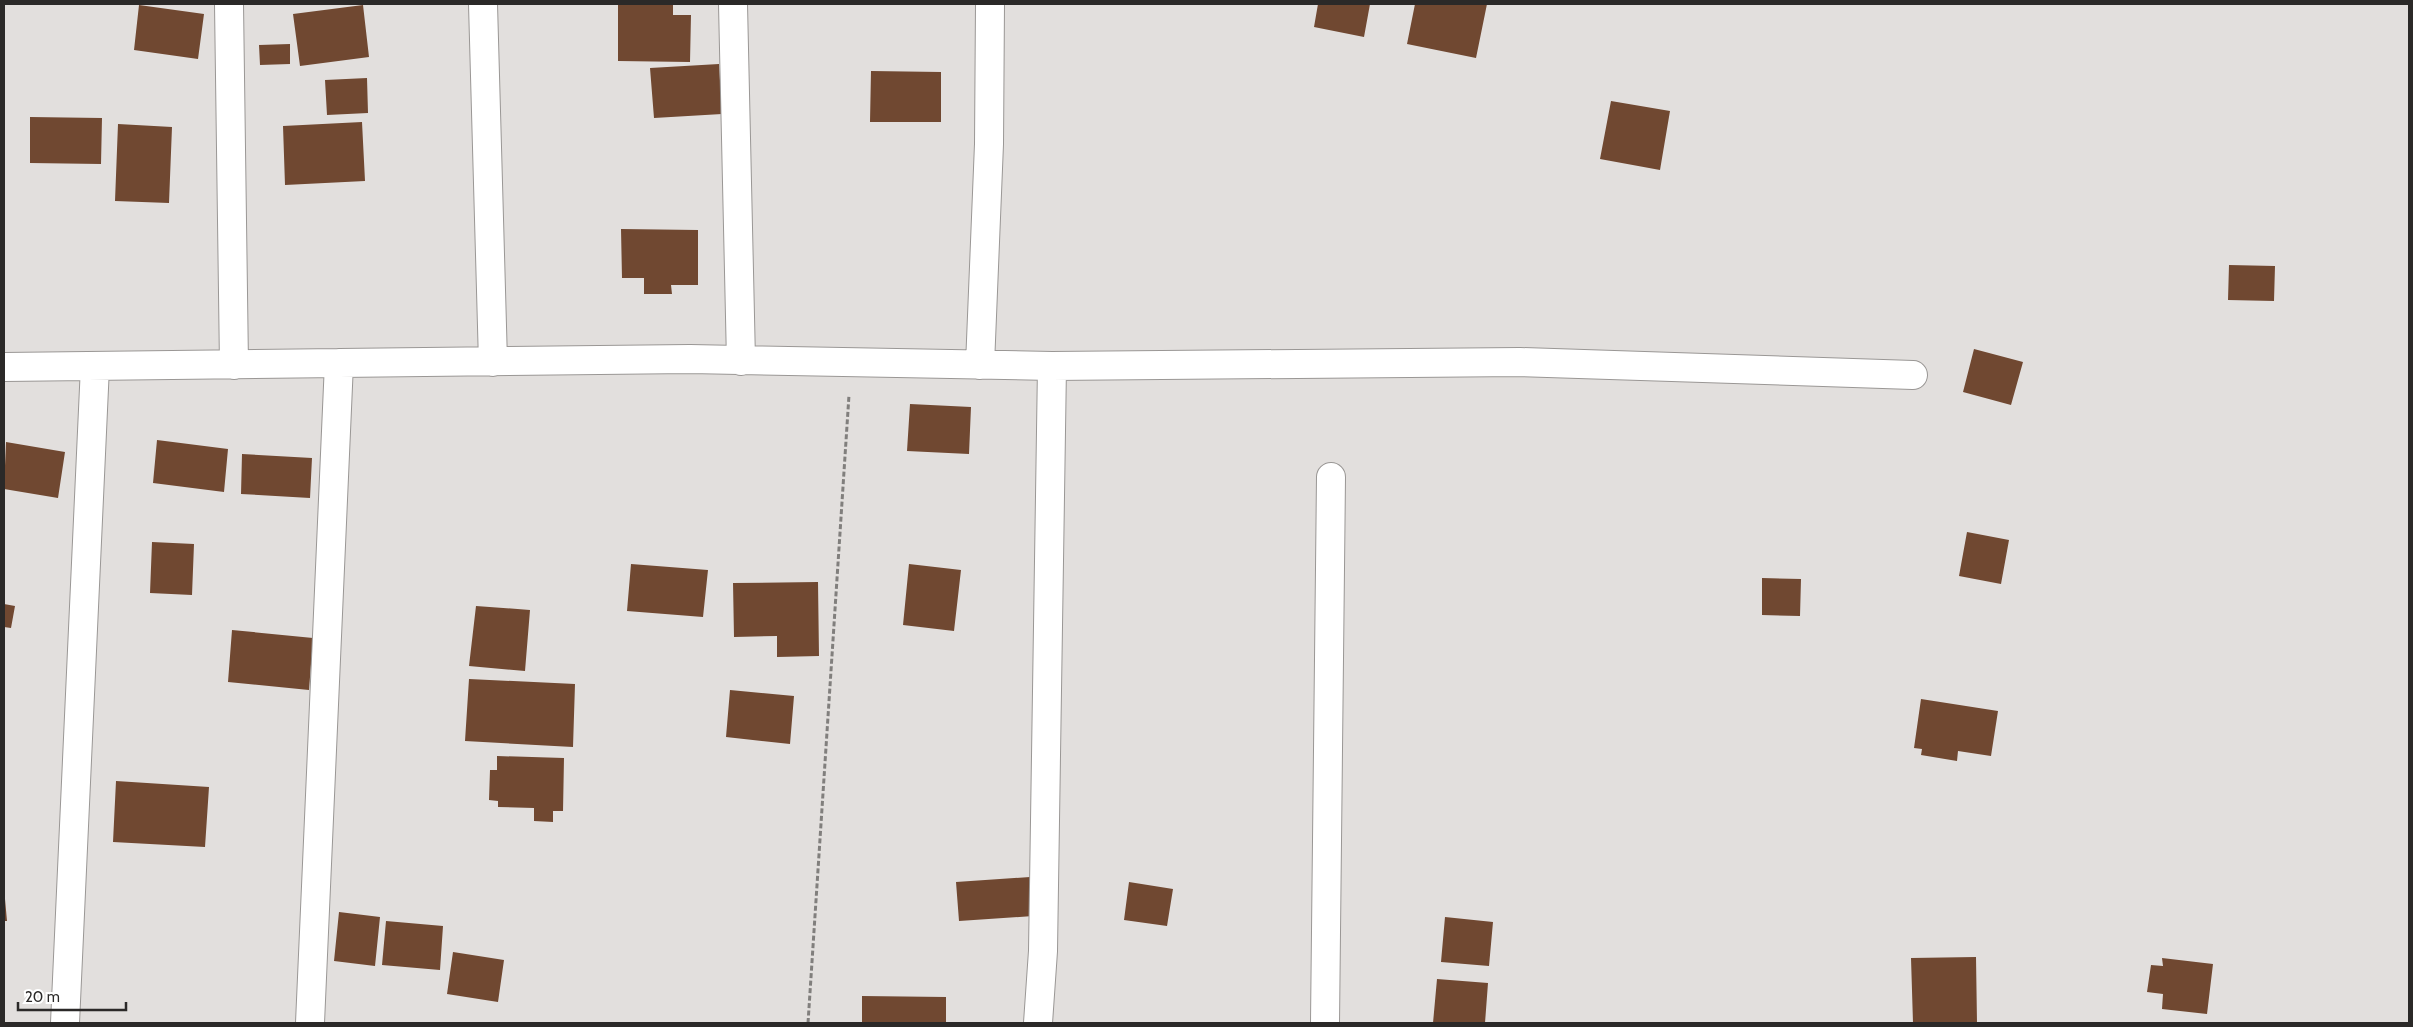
<svg xmlns="http://www.w3.org/2000/svg" width="2413" height="1027" font-family="Cabin,sans-serif">
  <rect width="100%" height="100%" fill="#e2dfdd"/>
  <path fill="#704831" d="M618 4H673V15H691L690 62 618 61Z
    M1318 4H1370L1364 37 1314 27Z
    M1415 4H1487L1476 58 1407 44Z
    M139 5 204 14 198 59 134 50Z
    M363 5 369 57 300 66 293 14Z
    M290 44V64L260 65 259 45Z
    M719 64 722 114 654 118 650 68Z
    M871 71 941 72V122H870Z
    M367 78 368 113 327 115 325 80Z
    M1611 101 1670 111 1660 170 1600 159Z
    M30 117 102 118 101 164 30 163Z
    M362 122 365 181 285 185 283 126Z
    M118 124 172 127 169 203 115 201Z
    M621 229 698 230V285H671L672 294H644V278H622Z
    M2229 265 2275 266 2274 301 2228 300Z
    M1974 349 2023 362 2011 405 1963 392Z
    M910 404 971 407 969 454 907 451Z
    M157 440 228 449 224 492 153 483Z
    M6 442 65 452 58 498 4 489Z
    M242 454 312 458 310 498 241 494Z
    M1967 532 2009 540 2001 584 1959 576Z
    M152 542 194 544 192 595 150 593Z
    M631 564 708 570 703 617 627 611Z
    M909 564 961 570 954 631 903 625Z
    M1762 578 1801 579 1800 616 1762 615Z
    M818 582 819 656 777 657V636L734 637 733 583Z
    M4 604 15 606 11 628 4 627Z
    M476 606 530 610 525 671 469 666Z
    M232 630 313 638 309 690 228 682Z
    M469 679 575 684 573 747 465 741Z
    M730 690 794 696 790 744 726 737Z
    M1921 699 1998 711 1991 756 1958 751 1957 761 1921 755 1922 749 1914 748Z
    M497 756 564 758 563 811H553V822L534 821V808L498 807V801L489 800 490 770H497Z
    M116 781 209 787 205 847 113 842Z
    M1030 877 1033 916 959 921 956 882Z
    M1129 882 1173 889 1167 926 1124 920Z
    M4 899H5L7 921H4Z
    M339 912 380 917 375 966 334 961Z
    M1445 917 1493 922 1489 966 1441 962Z
    M386 921 443 926 440 970 382 965Z
    M453 952 504 960 498 1002 447 994Z
    M1976 957 1977 1023H1913L1911 958Z
    M2162 958 2213 964 2207 1014 2162 1009 2163 994 2147 992 2151 965 2163 966Z
    M1437 979 1488 983 1485 1023H1433Z
    M862 996 946 997V1023H862Z"/>
  <g fill="none" stroke-linecap="round" stroke-linejoin="round">
    <defs>
      <path id="minor" d="M229 4 234 365
        M483 4 493 362
        M733 4 741 361
        M980 365 989 144 990 4
        M4 367 690 359 1052 366 1520 362 1913 375
        M65 1023 95 366
        M310 1023 339 363
        M1038 1023 1043 951 1052 366
        M1325 1023 1331 477"/>
    </defs>
    <use href="#minor" stroke="#9a9795" stroke-width="30"/>
    <path stroke="#817f7d" stroke-width="3" stroke-dasharray="5 2.5" stroke-linecap="butt" d="M808 1023 849 395"/>
    <use href="#minor" stroke="#fff" stroke-width="28"/>
  </g>
  <rect width="2413" height="1027" fill="none" stroke="#2b2928" stroke-width="10"/>
  <path d="M18 1002v8h108v-8" fill="none" stroke="#2b2928" stroke-width="2.5"/>
  <text x="25" y="1002" font-size="15" fill="#2b2928" stroke="#ffffff" stroke-width="4" paint-order="stroke">20 m</text>
</svg>
